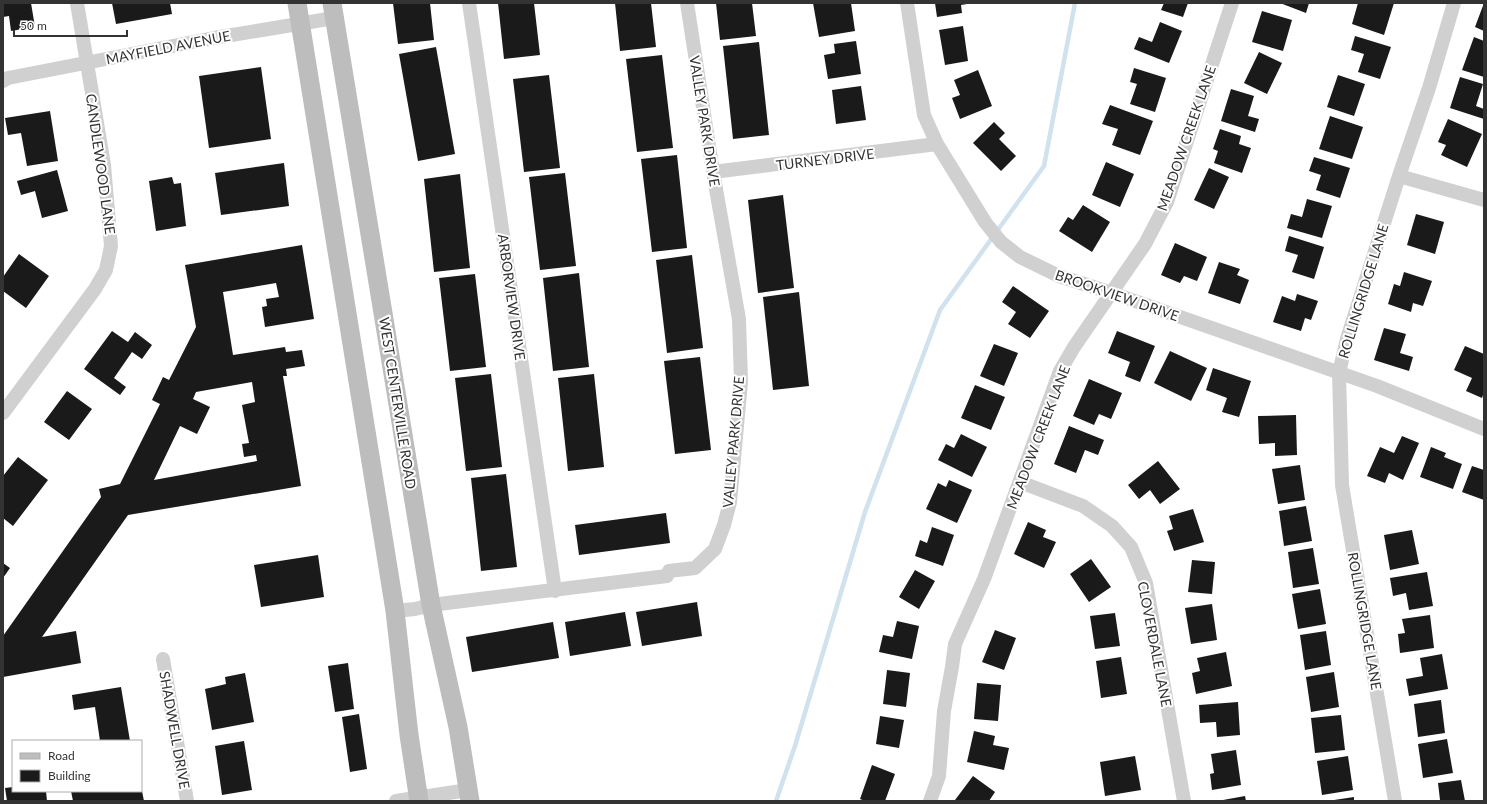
<svg xmlns="http://www.w3.org/2000/svg" width="1487" height="804" font-family="Lato,sans-serif">
  <rect width="100%" height="100%" fill="#fff"/>
  <g fill="none" stroke-linecap="round" stroke-linejoin="round">
    <path stroke="#cfe2ee" stroke-width="4.5" d="M776 801 795 746 865 512 940 310 1044 166 1075 3"/>
  </g>
  <path fill="#1a1a1a" fill-rule="evenodd" d="M3 3H31L35 27 11 31 9 16 3 17Z
    M112 3H170L172 14 116 24Z
    M393 3H430L434 40 398 44Z
    M498 3H534L540 55 504 59Z
    M615 3H651L656 47 620 51Z
    M716 3H752L756 36 720 40Z
    M813 3H851L855 31 819 37Z
    M935 3H966L967 4 961 5 962 13 937 17Z
    M1164 3H1188L1183 17 1161 10Z
    M1280 3H1309L1306 13Z
    M1358 3H1394L1384 35 1352 24Z
    M1484 3V31L1475 27Z
    M1262 11 1292 20 1283 51 1252 42Z
    M1160 22 1182 31 1169 63 1134 49 1139 37 1152 42Z
    M963 26 968 61 945 65 939 30Z
    M1355 36 1391 47 1380 79 1358 72 1364 54 1351 50Z
    M1474 37 1484 41V77L1462 70Z
    M856 41 861 74 828 79 824 55 835 53 834 44Z
    M759 42 769 135 733 139 723 46Z
    M436 47 455 154 418 161 399 54Z
    M1259 52 1282 63 1267 94 1244 83Z
    M662 55 673 148 637 152 626 59Z
    M261 67 271 139 209 148 199 76Z
    M1134 68 1166 78 1155 112 1130 104 1137 84 1130 82Z
    M978 70 992 106 960 119 952 98 960 95 954 80Z
    M549 75 560 168 524 172 513 79Z
    M1338 75 1365 84 1354 116 1327 107Z
    M1460 77 1483 84 1476 106 1484 109V119L1450 108Z
    M861 86 866 120 836 124 832 90Z
    M1231 89 1254 96 1248 116 1259 119 1255 132 1221 121Z
    M1110 105 1153 121 1140 155 1112 145 1118 129 1102 124Z
    M50 111 58 161 27 166 21 133 8 135 5 118Z
    M1330 116 1363 127 1352 159 1319 149Z
    M1448 119 1482 134 1467 167 1441 155 1446 145 1438 142Z
    M994 122 1005 133 999 139 1016 156 1001 171 973 143Z
    M1220 129 1241 136 1239 144 1251 148 1242 173 1214 163 1218 151 1213 149Z
    M677 155 687 248 652 252 641 159Z
    M1314 157 1350 168 1340 198 1316 190 1321 175 1309 171Z
    M1106 162 1134 174 1120 207 1092 195Z
    M284 163 289 206 221 215 215 173Z
    M1209 168 1229 177 1214 209 1194 200Z
    M57 170 68 211 42 218 35 191 21 195 17 181Z
    M565 173 576 266 540 270 529 177Z
    M460 174 470 268 434 272 424 179Z
    M172 177 174 184 181 183 186 226 156 231 149 181Z
    M783 195 794 288 758 293 748 200Z
    M1307 199 1332 206 1322 238 1287 228 1291 214 1302 217Z
    M1083 205 1110 222 1092 252 1059 231 1068 217 1073 220Z
    M1416 214 1444 222 1435 254 1407 245Z
    M1289 236 1324 247 1314 279 1292 272 1298 255 1285 251Z
    M1175 243 1207 257 1197 281 1184 276 1180 283 1161 275Z
    M302 245 314 319 265 327 262 307 267 306 266 299 279 297 276 283 223 292 233 355 285 347 286 352 302 350 305 366 286 369 287 376H283L301 486 128 515 42 637 76 631 81 663 3 677V636L101 497 99 489 120 484 160 404 152 400 163 377 169 380 196 327 185 265ZM252 382 255 402 242 405 249 443 242 444 244 457 256 455 257 461 154 480 180 426 197 434 210 407 193 399 196 392Z
    M19 254 49 276 26 308 3 291V277Z
    M692 255 703 348 667 353 656 260Z
    M1219 262 1240 269 1237 275 1249 280 1240 304 1208 293Z
    M1404 272 1432 281 1423 306 1413 303 1411 312 1388 304 1394 284 1400 286Z
    M579 273 589 367 553 371 543 278Z
    M475 274 486 367 450 371 439 278Z
    M1013 286 1049 311 1030 338 1008 324 1016 312 1002 302Z
    M799 292 809 386 773 390 763 297Z
    M1297 294 1318 301 1311 320 1305 318 1301 331 1273 322 1282 296 1295 301Z
    M1384 328 1406 334 1400 353 1413 357 1409 371 1374 360Z
    M112 331 128 342 135 332 152 345 142 359 132 352 114 378 126 387 120 395 84 369Z
    M1117 331 1155 346 1140 382 1125 376 1130 362 1108 353Z
    M994 344 1018 353 1004 386 980 376Z
    M1465 346 1484 354V392L1482 398 1466 391 1472 378 1454 370Z
    M1170 351 1207 368 1191 401 1154 383Z
    M700 357 711 450 675 454 664 361Z
    M1213 368 1251 381 1239 417 1222 412 1227 398 1206 390Z
    M491 374 502 467 466 471 455 378Z
    M594 374 604 467 568 471 558 378Z
    M1089 379 1122 393 1111 419 1099 414 1094 425 1073 416Z
    M975 385 1005 397 991 430 961 418Z
    M67 391 92 409 69 440 44 422Z
    M1296 415 1297 455 1275 456V443L1259 444 1258 416Z
    M1069 426 1104 440 1098 455 1085 450 1076 473 1054 464Z
    M961 434 987 447 972 477 938 460 946 444 954 448Z
    M1402 436 1419 443 1403 480 1389 473 1385 483 1367 476 1380 447 1394 453Z
    M1431 447 1446 453 1444 457 1462 464 1453 489 1420 477Z
    M18 457 48 480 13 526 3 518V476Z
    M1158 461 1180 489 1160 504 1150 490 1139 499 1128 485Z
    M1300 465 1305 500 1278 504 1272 469Z
    M1472 466 1484 470V500L1462 492Z
    M506 474 517 567 481 571 471 478Z
    M949 480 972 490 957 523 926 509 938 483 946 487Z
    M1306 506 1312 541 1284 546 1279 511Z
    M1193 509 1204 542 1174 551 1167 531 1173 529 1169 516Z
    M666 513 670 543 579 555 575 525Z
    M1028 522 1046 530 1043 537 1056 542 1044 568 1014 554Z
    M932 527 954 535 943 566 915 556 920 540 927 543Z
    M1412 530 1419 564 1390 570 1384 535Z
    M1313 548 1319 584 1293 588 1288 552Z
    M318 555 324 597 261 607 254 565Z
    M1091 559 1111 587 1089 602 1070 574Z
    M1192 560 1215 562 1212 594 1188 592Z
    M3 563 10 568 3 578Z
    M915 570 935 581 919 609 899 597Z
    M1427 572 1433 606 1409 610 1406 593 1393 596 1390 578Z
    M1320 589 1326 624 1298 629 1292 594Z
    M697 602 702 636 642 646 636 612Z
    M1212 604 1217 640 1191 644 1185 608Z
    M625 612 631 646 570 656 565 622Z
    M1115 613 1120 646 1095 649 1090 616Z
    M1430 615 1434 648 1400 653 1398 634 1405 633 1402 619Z
    M897 621 919 626 912 659 879 652 883 635 893 637Z
    M553 622 559 658 472 672 466 637Z
    M995 630 1016 638 1004 670 982 662Z
    M1326 631 1331 665 1305 670 1300 635Z
    M1226 652 1232 686 1196 694 1192 673 1200 671 1197 658Z
    M1442 654 1448 689 1409 696 1406 679 1423 676 1420 658Z
    M1121 657 1127 694 1101 698 1096 661Z
    M348 663 354 709 335 712 328 666Z
    M887 670 910 673 906 707 883 704Z
    M1334 672 1339 707 1311 712 1306 677Z
    M245 673 254 722 212 730 205 689 226 684 225 677Z
    M977 683 1001 685 998 721 974 719Z
    M121 687 130 741H100L95 707 74 710 72 695Z
    M1441 700 1445 733 1418 737 1414 704Z
    M1238 702 1240 735 1217 737 1216 722 1200 723 1199 705Z
    M359 714 367 769 350 772 342 717Z
    M1341 715 1345 750 1315 753 1311 718Z
    M880 716 904 720 899 748 876 744Z
    M974 731 995 736 993 745 1009 748 1004 770 967 762Z
    M1447 739 1453 773 1423 778 1418 744Z
    M244 741 252 790 222 795 215 746Z
    M1236 750 1241 785 1212 790 1210 774 1214 773 1211 754Z
    M1135 756 1141 790 1105 796 1100 762Z
    M1348 756 1353 790 1322 795 1317 761Z
    M872 765 895 774 885 801H865L860 799Z
    M973 776 995 792 989 801H956L955 800Z
    M1461 780 1465 801H1437L1440 800 1438 783Z
    M13 787V791H46L47 801H7L5 788Z
    M71 791H142L144 801H73Z
    M1245 796 1246 801H1223V800Z
    M1354 797V801H1334V800Z"/>
  <g fill="none" stroke-linecap="round" stroke-linejoin="round">
    <path stroke="#d0d0d0" stroke-width="14" d="M469 3 555 591
      M907 3 924 115 937 144 985 222 1001 242 1020 257 1059 276 1112 293 1377 386 1484 429
      M3 81 8 78 214 38 334 18
      M713 172 937 144
      M1399 176 1484 200
      M3 413 95 289 106 270 111 246 104 165 77 3
      M1020 482 1083 506 1112 526 1131 547 1146 583 1184 801
      M395 611 415 609 431 605 667 576 669 571 695 568 715 549 724 525 730 502 741 382 739 319 713 172 687 3
      M163 659 187 801
      M396 801 468 790
      M930 801 939 776 944 711 952 667 955 644 984 579 1060 371 1074 347 1145 244 1167 202 1232 3
      M1395 801 1342 485 1339 373 1347 339 1399 176 1429 88 1454 3"/>
    <path stroke="#bdbdbd" stroke-width="19" d="M297 3 395 611 409 735 419 801
      M332 3 431 605 458 727 470 801"/>
  </g>
  <g text-anchor="middle" dominant-baseline="central" stroke-width="4" stroke-linejoin="round" paint-order="stroke">
    <g font-size="14" fill="#333" stroke="#fff">
      <text transform="translate(168 47) rotate(-11)">MAYFIELD AVENUE</text>
      <text transform="translate(705 121) rotate(81)">VALLEY PARK DRIVE</text>
      <text transform="translate(1186 138) rotate(-71)">MEADOW CREEK LANE</text>
      <text transform="translate(825 159) rotate(-7)">TURNEY DRIVE</text>
      <text transform="translate(101 164) rotate(82)">CANDLEWOOD LANE</text>
      <text transform="translate(1363 291) rotate(-73)">ROLLINGRIDGE LANE</text>
      <text transform="translate(1117 295) rotate(19)">BROOKVIEW DRIVE</text>
      <text transform="translate(512 297) rotate(82)">ARBORVIEW DRIVE</text>
      <text transform="translate(398 403) rotate(81)">WEST CENTERVILLE ROAD</text>
      <text transform="translate(1038 437) rotate(-69)">MEADOW CREEK LANE</text>
      <text transform="translate(733 442) rotate(-85)">VALLEY PARK DRIVE</text>
      <text transform="translate(1365 621) rotate(80)">ROLLINGRIDGE LANE</text>
      <text transform="translate(1155 644) rotate(79)">CLOVERDALE LANE</text>
      <text transform="translate(175 730) rotate(80)">SHADWELL DRIVE</text>
    </g>
  </g>
  <rect width="1487" height="804" fill="none" stroke="#333333" stroke-width="8"/>
  <rect x="12" y="740" width="130" height="52" fill="#ffffff" stroke="#adadad"/>
  <rect x="20" y="753" width="20" height="6" fill="#bdbdbd" stroke="#adadad"/>
  <text x="48" y="760" font-size="12" fill="#333333">Road</text>
  <rect x="20" y="770" width="20" height="12" fill="#1a1a1a" stroke="#adadad"/>
  <text x="48" y="780" font-size="12" fill="#333333">Building</text>
  <path d="M14 30v6h113v-6" fill="none" stroke="#333333" stroke-width="2"/>
  <text x="20" y="30" font-size="12" fill="#333333" stroke="#ffffff" stroke-width="3" paint-order="stroke">50 m</text>
</svg>
